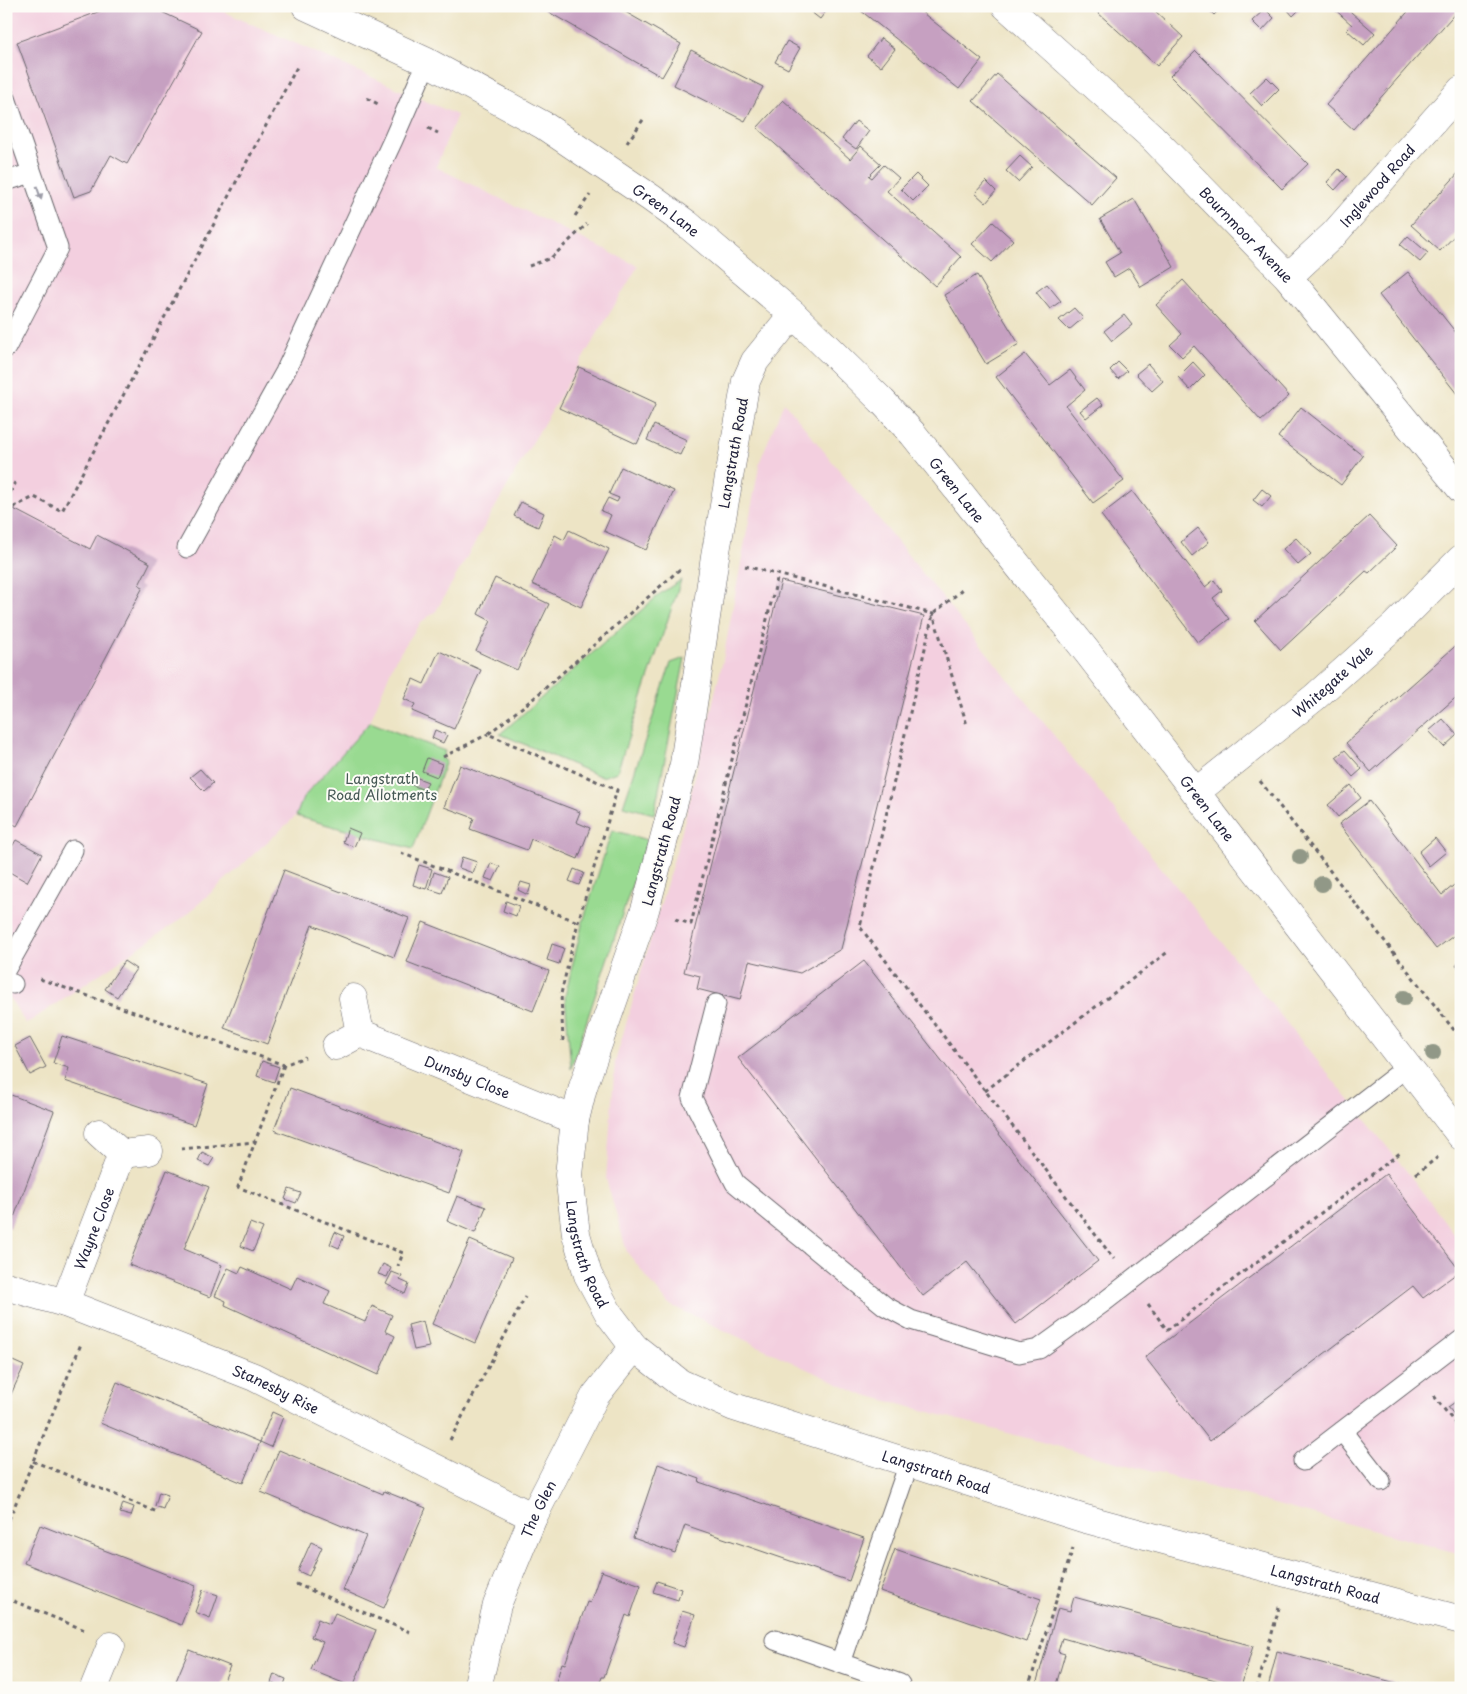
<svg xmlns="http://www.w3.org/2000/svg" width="1467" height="1694" font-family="'Playpen Sans',sans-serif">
  <rect width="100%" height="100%" fill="#fdfcf7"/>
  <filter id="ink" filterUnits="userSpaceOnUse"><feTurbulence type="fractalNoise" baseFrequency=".02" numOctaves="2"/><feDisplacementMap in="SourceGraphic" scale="10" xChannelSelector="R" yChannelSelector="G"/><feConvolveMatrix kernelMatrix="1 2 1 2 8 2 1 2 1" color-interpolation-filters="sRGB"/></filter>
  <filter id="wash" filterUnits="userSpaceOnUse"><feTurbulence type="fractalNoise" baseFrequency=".0096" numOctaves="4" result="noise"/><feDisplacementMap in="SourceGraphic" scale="20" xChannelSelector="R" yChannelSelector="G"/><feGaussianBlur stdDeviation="1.12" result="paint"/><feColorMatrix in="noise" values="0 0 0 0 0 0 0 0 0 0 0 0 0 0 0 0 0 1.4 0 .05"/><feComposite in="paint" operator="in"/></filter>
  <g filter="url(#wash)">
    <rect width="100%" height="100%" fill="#ede4c5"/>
    <path fill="#f3cfdf" d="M6 6H211L457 115 436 167 638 266 525 455 436 611 420 623 394 662 370 722 303 798 296 816 184 917 26 1024 8 995 6 997Z
      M784 402 1405 1169 1461 1243V1554L858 1393 668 1304 627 1252 606 1179 615 1062 682 831 723 660 760 461Z"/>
    <path fill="#99da91" stroke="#5e7e66" d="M681 580 617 772 602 777 500 734 661 593Z
      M685 658 654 814 623 806 671 663Z
      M370 722 445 751 442 759 446 761 413 849 296 816 303 798Z
      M612 830 647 840 571 1068 565 996 582 925Z"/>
    <g id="blocks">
      <path fill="#c6a0c1" d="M114 6H149L202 31 127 164 111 155 91 191 74 197 17 42Z
        M538 6H615L681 44 662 77Z
        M808 6H830L820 19 806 8Z
        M855 6H914L982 60 959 89Z
        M1102 6H1156L1153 9 1183 37 1157 66 1097 12Z
        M1205 6H1223L1214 15Z
        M1289 6H1301L1302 7 1293 16 1287 9Z
        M1331 6H1344L1375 33 1364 45 1347 30 1352 25Z
        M1413 6H1461V13L1458 10 1353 129 1326 105Z
        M1265 9 1274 18 1262 31 1252 21Z
        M881 38 895 49 881 67 867 56Z
        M787 41 800 48 788 69 775 62Z
        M691 50 763 87 745 121 674 85Z
        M1196 51 1308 164 1282 189 1170 76Z
        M997 74 1116 178 1092 205 973 101Z
        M1267 77 1279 89 1262 106 1250 93Z
        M783 100 850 159 861 146 881 164 869 176 872 178 884 165 899 178 887 191 961 257 935 286 757 128Z
        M856 121 869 131 856 149 842 139Z
        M1020 156 1032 167 1018 182 1006 171Z
        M1339 169 1347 177 1335 190 1327 182Z
        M1461 170V229L1440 251 1411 225Z
        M916 174 928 186 913 201 901 189Z
        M986 181 996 191 986 203 975 193Z
        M1134 199 1174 267 1141 287 1129 268 1114 277 1105 262 1120 253 1100 219Z
        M993 222 1013 240 992 262 972 244Z
        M1408 236 1428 253 1420 262 1400 245Z
        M1408 272 1461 339V399L1379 295Z
        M977 275 1019 344 986 364 944 295Z
        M1183 280 1289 396 1261 421 1194 346 1182 357 1170 345 1182 334 1156 305Z
        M1047 284 1061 301 1050 309 1036 292Z
        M1074 308 1083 318 1069 330 1059 320Z
        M1124 315 1132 325 1112 341 1104 331Z
        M1025 354 1050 385 1070 370 1085 390 1066 406 1124 481 1093 503 996 377Z
        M1118 362 1127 371 1118 379 1110 370Z
        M1193 362 1205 375 1190 390 1178 377Z
        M1148 364 1163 381 1152 391 1136 374Z
        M579 367 656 403 637 444 559 408Z
        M1097 398 1103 405 1086 418 1080 411Z
        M1301 407 1363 456 1341 485 1278 437Z
        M654 425 687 440 680 455 647 440Z
        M621 467 674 491 646 550 604 531 611 515 601 511 608 498 617 502 619 498 609 494Z
        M1262 489 1271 496 1262 507 1253 500Z
        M1132 491 1205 587 1214 580 1222 591 1213 598 1229 619 1198 643 1101 515Z
        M521 502 544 513 538 527 514 516Z
        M6 505 90 549 97 535 150 563 139 585 143 587 17 826 6 820Z
        M1369 516 1397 546 1369 573 1366 571 1281 650 1255 621Z
        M1198 528 1209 542 1192 556 1181 542Z
        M569 530 609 549 581 607 532 584 555 535 564 540Z
        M1296 538 1311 554 1298 565 1283 549Z
        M495 578 549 604 517 670 476 651 491 621 478 614Z
        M781 581 924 616 841 949 800 973 749 961 740 1000 697 989 700 976 684 972Z
        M1461 641V693L1371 772 1346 743Z
        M439 651 481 670 454 729 412 711 415 704 404 699 413 679 424 684Z
        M1443 719 1457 735 1444 747 1429 731Z
        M435 730 447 735 443 743 432 738Z
        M1345 750 1362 769 1353 777 1336 757Z
        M427 758 442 764 437 777 422 771Z
        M460 765 580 812 576 822 590 828 578 859 531 839 527 850 470 829 474 818 444 807Z
        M200 769 213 783 204 791 190 777Z
        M415 777 428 782 424 790 412 785Z
        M1351 785 1361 798 1338 817 1328 805Z
        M1369 801 1442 895 1459 881 1461 883V930L1436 949 1339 824Z
        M348 828 360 833 354 847 343 842Z
        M1435 838 1446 852 1429 866 1419 852Z
        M16 840 42 854 27 882 6 870V857Z
        M462 857 477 862 473 873 459 868Z
        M491 863 500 867 493 881 485 878Z
        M419 865 432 869 426 889 413 885Z
        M574 869 584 873 579 885 569 881Z
        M284 870 409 918 394 957 312 925 267 1044 224 1028Z
        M434 872 448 877 442 893 429 889Z
        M521 882 531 885 528 895 518 890Z
        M506 901 519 906 516 916 503 911Z
        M423 922 549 971 533 1011 407 962Z
        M552 944 564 948 559 964 547 960Z
        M1461 959V969L1456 966Z
        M124 961 136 969 117 997 105 989Z
        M864 961 1098 1261 1016 1324 967 1262 923 1296 738 1058Z
        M62 1036 208 1084 194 1125 65 1081 69 1068 53 1063Z
        M30 1038 46 1067 30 1075 15 1046Z
        M262 1061 279 1067 274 1082 257 1076Z
        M290 1088 464 1152 449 1193 274 1130Z
        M11 1095 54 1111 10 1228 6 1226V1108Z
        M202 1152 214 1158 209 1166 198 1161Z
        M167 1170 209 1187 184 1249 222 1265 210 1297 129 1265Z
        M1386 1174 1460 1271 1423 1298 1413 1286 1210 1441 1145 1357Z
        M289 1189 301 1193 296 1203 285 1199Z
        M457 1196 486 1207 475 1233 447 1221Z
        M250 1223 263 1228 253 1251 241 1246Z
        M335 1232 344 1236 339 1248 330 1244Z
        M470 1240 512 1258 475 1343 432 1324Z
        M383 1264 391 1268 387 1277 378 1274Z
        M242 1267 291 1289 297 1276 330 1291 324 1304 365 1322 372 1306 392 1315 385 1331 395 1336 378 1375 225 1305 226 1301 215 1296 228 1268 239 1273Z
        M392 1272 402 1276 400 1280 409 1284 405 1294 386 1284Z
        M423 1321 429 1347 414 1350 408 1325Z
        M6 1358 24 1366 6 1405Z
        M117 1382 260 1442 243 1483 100 1423Z
        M1461 1398V1423L1448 1407Z
        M272 1412 283 1417 271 1447 260 1442Z
        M279 1450 383 1494 384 1491 426 1508 384 1608 343 1590 366 1536 261 1492Z
        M658 1464 700 1479 699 1482 864 1538 849 1581 685 1525 675 1553 633 1538Z
        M159 1492 168 1495 163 1509 155 1506Z
        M123 1503 134 1507 131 1516 120 1513Z
        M40 1525 196 1586 181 1625 24 1563Z
        M311 1542 322 1547 309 1576 298 1571Z
        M895 1549 1041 1599 1026 1642 880 1591Z
        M601 1571 641 1585 630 1617 626 1615 604 1677H602L598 1688H554L562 1663 565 1664 587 1602 590 1603Z
        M657 1581 681 1589 678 1600 653 1592Z
        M203 1590 218 1595 210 1618 195 1612Z
        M1074 1597 1253 1646 1241 1687 1062 1638 1058 1652 1065 1654 1055 1688H1035L1058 1608 1070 1611Z
        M682 1611 695 1615 684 1647 672 1643Z
        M335 1613 376 1630 353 1687 311 1670 323 1642 311 1637 318 1619 330 1624Z
        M189 1650 230 1666 221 1688H173Z
        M1277 1651 1411 1687V1688H1268Z
        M274 1674 286 1679 283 1688 271 1683Z"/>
    </g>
  </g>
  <g filter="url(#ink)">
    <use href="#blocks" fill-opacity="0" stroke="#69666b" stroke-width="1"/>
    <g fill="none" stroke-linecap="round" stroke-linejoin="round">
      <defs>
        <path id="lane" d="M6 98 58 248 6 348
          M6 181 32 173
          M187 548 285 372 393 140 427 62
          M6 969 73 850
          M6 982 13 984
          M716 1004 692 1098 735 1183 885 1306 911 1320 1019 1353 1039 1349 1104 1302 1407 1067
          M1342 1431 1381 1481
          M1303 1461 1461 1340
          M775 1640 900 1684
          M840 1663 909 1463"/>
        <g id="street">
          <path id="s1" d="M1006 6 1152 137 1288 277 1461 489"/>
          <path id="s2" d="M1288 277 1334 234 1461 90"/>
          <path id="s3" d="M793 314 755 361 746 381 715 557 684 764 645 910 583 1087 575 1120 569 1175 576 1234 588 1275 609 1314 634 1347 680 1383 734 1407 1082 1518 1461 1620"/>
          <path id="s4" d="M1196 792 1315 697 1394 626 1461 559"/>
          <path id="s5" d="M360 1033 575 1120"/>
          <path d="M336 1046 360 1033 353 998"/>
          <path d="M99 1133 122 1154 149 1151"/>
          <path id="s6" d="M6 1286 65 1303 254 1377 533 1517"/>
          <path id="s7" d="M65 1303 122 1154"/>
          <path d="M94 1688 111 1646"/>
          <path id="s8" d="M477 1688 497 1605 533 1517 595 1396 634 1347"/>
        </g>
        <g id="secondary">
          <path id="s9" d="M306 6 427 62 543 125 651 198 687 224 793 314 882 401 913 434 1088 653 1461 1136"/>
        </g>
      </defs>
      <use href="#lane" stroke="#69666b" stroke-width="21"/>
      <use href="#street" stroke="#69666b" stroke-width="29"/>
      <use href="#secondary" stroke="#69666b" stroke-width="29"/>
      <path stroke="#69666b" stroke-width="3" stroke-dasharray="4 4" stroke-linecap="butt" d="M208 7V6
        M367 98 378 104
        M428 128 438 133
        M627 143 645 117
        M575 216 590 195
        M529 266 551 258 587 224
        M6 479 15 484 8 496 6 495
        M6 510H8L34 497 62 511 298 65
        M745 566 933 614 967 725
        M962 590 933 614 860 927 1114 1259
        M443 757 488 734
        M1260 781 1461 1039
        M401 853 578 922
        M675 919 691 924 778 575
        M40 979 284 1065 305 1057
        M563 1041 561 994 578 922 617 790 488 734 534 698 680 569
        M284 1065 238 1187 403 1253 398 1266
        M985 1091 1169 951
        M181 1149 255 1142
        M1416 1174 1438 1157
        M1148 1304 1167 1330 1400 1153
        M1434 1396 1461 1431
        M450 1440 525 1297
        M33 1461 157 1512
        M6 1527 81 1344
        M296 1584 410 1632
        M6 1598 85 1630
        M1028 1688 1073 1548
        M1257 1688 1280 1604"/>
      <use href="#lane" stroke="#fff" stroke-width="19"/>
      <use href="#street" stroke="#fff" stroke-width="28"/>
      <use href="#secondary" stroke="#fff" stroke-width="28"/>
    </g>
    <g fill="#919887">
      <circle cx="1300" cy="857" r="8"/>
      <circle cx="1322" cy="884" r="8"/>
      <circle cx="1404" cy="998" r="8"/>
      <circle cx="1433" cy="1053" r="8"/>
    </g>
    <defs><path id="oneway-solid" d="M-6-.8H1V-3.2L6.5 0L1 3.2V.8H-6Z" transform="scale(1.25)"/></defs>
    <use fill="#9c9ca7" href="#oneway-solid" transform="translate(39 193) rotate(71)"/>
  </g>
  <g text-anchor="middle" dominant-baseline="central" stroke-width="4" stroke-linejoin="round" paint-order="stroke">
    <g font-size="14" fill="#22223b" stroke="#fdfcf7">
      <text stroke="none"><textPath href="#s2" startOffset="128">Inglewood Road</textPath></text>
      <text stroke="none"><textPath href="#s9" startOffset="415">Green Lane</textPath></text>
      <text stroke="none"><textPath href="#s1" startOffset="332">Bournmoor Avenue</textPath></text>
      <text transform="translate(733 453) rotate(-80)">Langstrath Road</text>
      <text stroke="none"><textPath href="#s9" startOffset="820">Green Lane</textPath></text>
      <text stroke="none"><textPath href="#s4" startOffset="176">Whitegate Vale</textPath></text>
      <text stroke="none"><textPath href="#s9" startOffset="1225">Green Lane</textPath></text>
      <text transform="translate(661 851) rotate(-75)">Langstrath Road</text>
      <text stroke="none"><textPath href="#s5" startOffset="116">Dunsby Close</textPath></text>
      <text stroke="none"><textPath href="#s7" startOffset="80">Wayne Close</textPath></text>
      <text stroke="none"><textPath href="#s3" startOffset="980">Langstrath Road</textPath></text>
      <text stroke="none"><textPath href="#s6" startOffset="289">Stanesby Rise</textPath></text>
      <text stroke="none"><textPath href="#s3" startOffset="1416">Langstrath Road</textPath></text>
      <text stroke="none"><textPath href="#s8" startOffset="190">The Glen</textPath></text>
      <text stroke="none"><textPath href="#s3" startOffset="1821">Langstrath Road</textPath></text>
    </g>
    <g font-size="14" fill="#465955" stroke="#fdfcf7">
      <text x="382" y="778">Langstrath<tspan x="382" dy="16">Road Allotments</tspan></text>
    </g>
  </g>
  <rect width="1467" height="1694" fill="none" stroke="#fdfcf7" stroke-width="25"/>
</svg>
